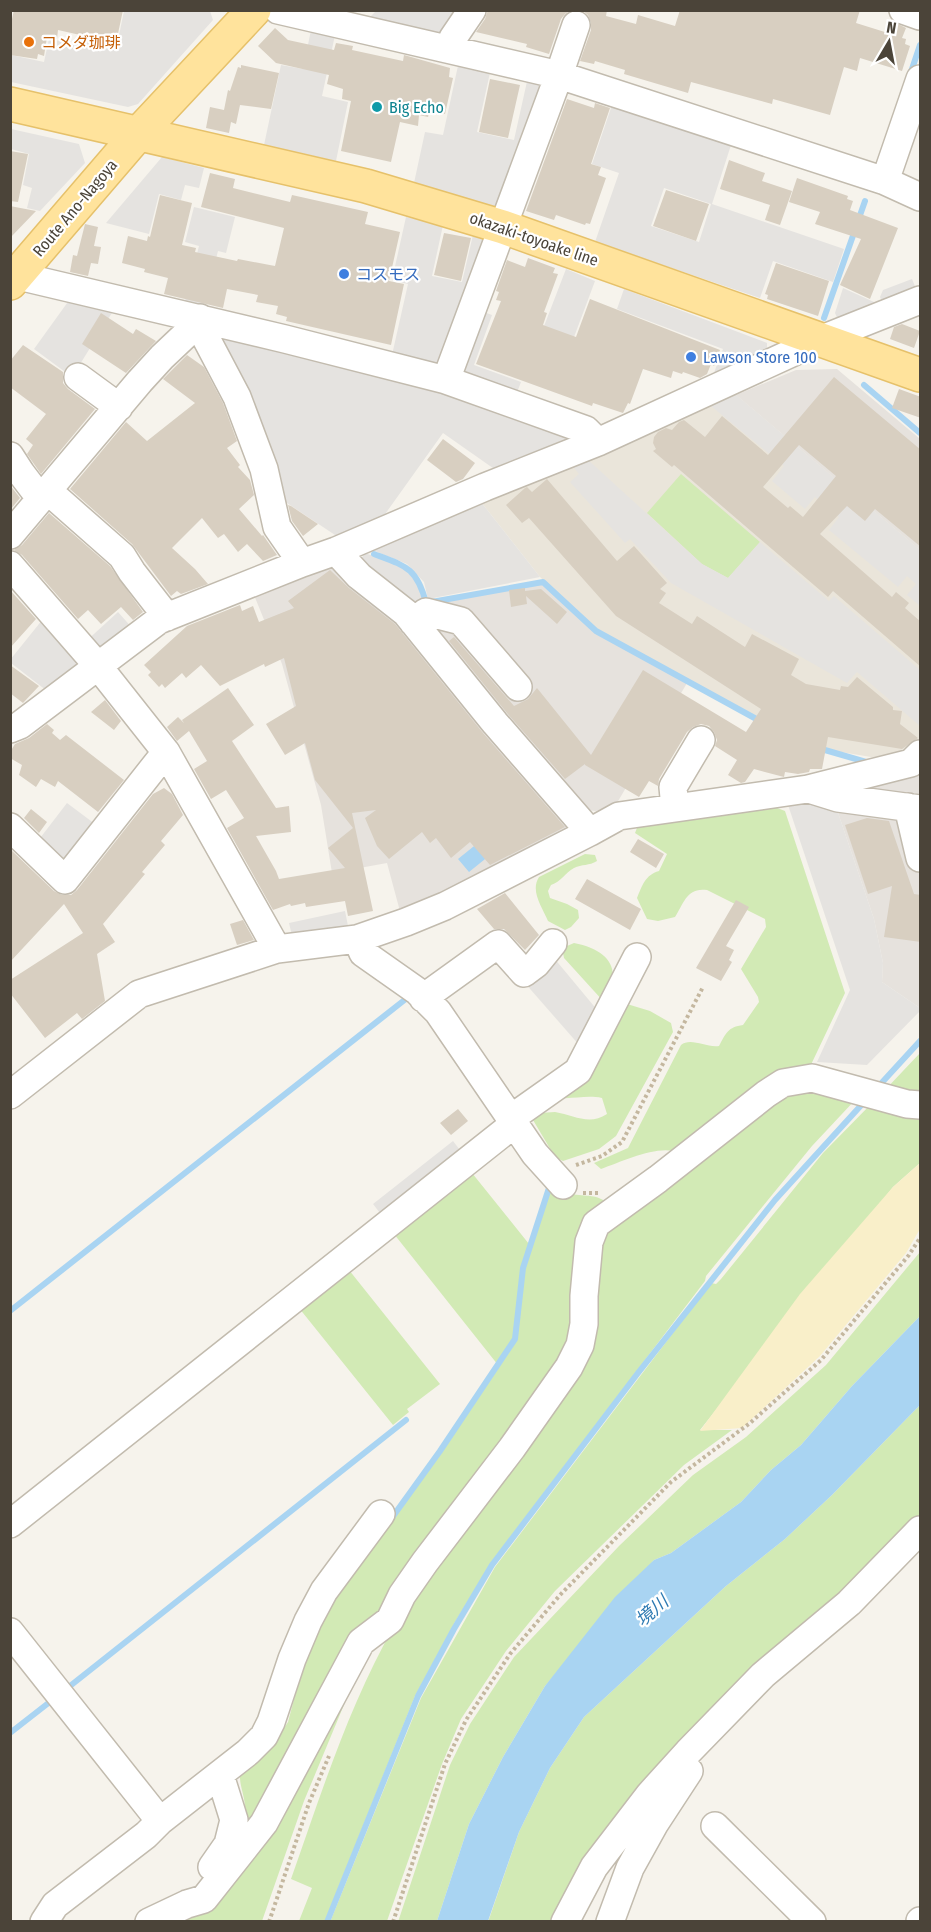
<svg xmlns="http://www.w3.org/2000/svg" width="931" height="1932" font-family="'Fira Sans Condensed','Noto Sans JP',sans-serif">
  <rect width="100%" height="100%" fill="#f6f3ec"/>
  <path fill="#eae5da" d="M736 395 920 550V743L909 755 871 757 823 749 795 738 597 631 540 577 481 502Z"/>
  <path fill="#e6e2dd" d="M837 369 920 439V550L736 395 796 370Z
    M335 563 401 616 572 826 570 834 401 915 387 863 332 873 321 805 282 664 254 595Z
    M543 583 595 632 687 683 617 803 596 811 584 810 415 613 423 605Z
    M920 762V1008L882 982 883 963 874 919 831 792Z"/>
  <path fill="#d2eab5" d="M681 474 760 542 728 578 702 564 647 513Z
    M772 806 785 811 845 993 808 1071 673 1151C653 1147 621 1162 601 1169L594 1163 628 1148 681 1045C691 1037 706 1048 719 1046 726 1033 728 1027 743 1025L759 1002 758 997 741 969 766 927 765 919 707 890C687 887 684 903 675 917L658 921 647 919 637 898C642 886 645 875 659 871L667 854 635 833 637 828 643 825Z
    M585 854 595 855 597 861C589 866 582 864 574 868 565 873 561 882 551 885L548 891 550 898 567 904 578 910 579 918 571 927 565 930 548 921C542 907 530 891 539 877Z
    M574 943C609 950 624 969 604 1002L564 958 563 953 567 946Z
    M627 1004 650 1011 671 1023 673 1032 616 1136 599 1149 563 1161 555 1157 533 1120 540 1113C544 1113 550 1112 555 1112 574 1115 589 1126 607 1114L602 1098C587 1095 575 1099 560 1098Z
    M920 1053V1094L885 1090Z
    M799 1084 856 1099 812 1146 706 1276 705 1281 492 1561 455 1622 415 1696 325 1921H299L312 1888 291 1879C321 1794 349 1705 394 1626L573 1375 597 1234Z
    M872 1103 920 1115V1163L893 1187 700 1430H732L684 1465 555 1591 506 1651 461 1719 442 1764 387 1921 330 1922 421 1698 495 1567 711 1283 716 1284 721 1279 823 1153Z
    M472 1173 529 1244 522 1267 514 1339 498 1365 394 1234Z
    M551 1187C558 1189 564 1192 571 1194 586 1197 598 1193 609 1205L576 1344 236 1849C240 1835 246 1821 245 1806 244 1793 239 1785 240 1772L272 1746 288 1722 300 1677 319 1624 338 1593 442 1452 517 1340 525 1269Z
    M920 1252V1316L852 1386 801 1445 771 1470 741 1502 671 1553 654 1560 545 1686 503 1757 469 1824 437 1921 398 1922 450 1765 470 1724 514 1657 619 1546 693 1475 746 1437 826 1365Z
    M349 1270 440 1384 407 1409 409 1412 393 1425 299 1308Z
    M920 1405V1517L847 1595 750 1677 560 1921 488 1922 519 1832 550 1768 584 1717 726 1586 785 1539 832 1495Z
    M368 1647 304 1801 262 1921 167 1922 207 1907Z"/>
  <path fill="#f9efc9" d="M920 1163V1229L906 1253 820 1356 742 1428 700 1431 800 1294 893 1187Z"/>
  <path fill="#e5e3e0" fill-rule="evenodd" d="M124 11H210L213 20 138 104 128 107 11 82V55L44 62 49 39 83 45 84 38 117 45Z
    M376 11H460L437 35 368 19Z
    M311 30 335 35 322 96 348 102 336 161 264 145 281 65 303 69Z
    M459 61 491 68 477 132 514 140 528 77 538 79 545 90 504 202 495 207 414 183 425 132 443 135Z
    M612 105 731 145 712 204 844 249 833 282 773 261 760 298 595 242 619 173 592 164ZM664 188 711 204 699 242 651 226Z
    M11 129 79 144 85 163 40 211 27 208 32 188 23 185 29 154 11 149Z
    M162 157 204 168 199 188 185 185 181 200 159 194 149 234 106 223Z
    M194 207 235 217 226 253 218 251 203 310 184 305 199 246 185 242Z
    M406 217 443 225 432 276 462 282 473 235 484 240 447 359 436 365 392 355 408 284 392 280Z
    M566 269 595 281 571 345 541 334Z
    M912 279 917 291 883 304 880 297 883 290Z
    M843 288 874 302 876 308 839 322 835 313Z
    M624 289 767 343V356L712 378 723 349 617 309Z
    M70 299 115 308 72 377 34 349Z
    M481 311 492 315 474 365 521 382 516 395 464 377 460 368Z
    M208 330 350 364 578 436 500 473 443 433 378 524 341 539 284 501Z
    M736 395 920 550V606L907 595 916 584 907 576 898 587 829 530 839 517 815 497 805 509 772 481 784 466 711 406Z
    M586 458 702 564 728 578 760 542 829 601 834 596 920 670V726L857 672 847 683 671 583 630 539 625 543 570 482 579 474 571 464Z
    M481 502 540 577 428 599 424 582 407 564 370 549Z
    M365 553 403 567 419 585 423 605 415 613 360 561Z
    M118 612 134 630 96 658 83 644Z
    M47 614 89 664 51 694 11 663 10 660Z
    M831 792 874 919 883 963 882 982 920 1008V1011L867 1065 817 1062 850 990 786 799Z
    M67 803 99 827 70 865 34 846Z
    M345 911 349 931 293 940 289 923Z
    M554 958 598 1011 580 1046 524 982Z
    M453 1141 463 1154 383 1217 373 1204Z"/>
  <path fill="#a9d4f2" d="M494 830 505 843 469 872 458 859Z
    M920 1316V1405L832 1495 785 1539 726 1586 584 1717 550 1768 519 1832 488 1921H437L469 1824 503 1757 545 1686 615 1597 654 1560 671 1553 741 1502 771 1470 801 1445 852 1386Z"/>
  <g fill="none" stroke-linecap="round" stroke-linejoin="round">
    <path stroke="#a9d4f2" stroke-width="6" d="M910 75 920 45
      M858 221 865 201
      M824 318 855 230
      M864 385 920 433
      M374 554C406 566 417 568 426 603L543 582 596 631 760 721
      M818 748 866 762
      M876 1089 920 1041
      M10 1311 407 998
      M391 1519 440 1451 515 1339 523 1268 549 1188
      M70 1686 406 1420
      M10 1733 51 1701
      M327 1922 418 1696 454 1629 492 1565 638 1373 775 1200 865 1101"/>
  </g>
  <path fill="#d8cfc1" fill-rule="evenodd" d="M14 10H123L116 43 58 30 57 39 47 37 44 56 38 54 37 59 10 55V28Z
    M488 10H571L565 14 561 19 549 54 526 47 527 44 476 32 485 19Z
    M582 10H607L606 16 636 24 638 15 675 26 680 10H860L856 23 888 33 892 21 906 28 902 38 906 39 905 44 910 46 902 71 860 58 857 71 844 67 830 115 773 99 772 104 691 82 688 93 624 74 625 70 595 61 594 64 580 61 591 30V23L588 15Z
    M275 28 288 40 334 50 336 43 353 46 352 50 403 61 404 55 450 68 449 77 453 78 445 114 430 111 428 117 419 115 418 126 400 122 391 162 341 151 351 101 342 99 343 89 327 84 329 75 276 63 258 46Z
    M241 65 279 73 271 109 240 105 236 124 231 122 229 133 206 128 210 107 224 110 228 90 230 91 238 67 241 68Z
    M490 79 520 85 508 138 479 132Z
    M567 99 594 108 595 103 610 108 591 164 601 167 598 175 606 178 590 224 586 223 585 225 556 215 554 220 526 211Z
    M10 151 28 154 18 202 10 201Z
    M729 160 765 173 762 181 792 191 780 225 765 220 770 205 720 189Z
    M210 173 235 179 233 188 290 202 292 195 368 212 365 224 400 232 389 281 404 284 391 345 286 321 287 317 276 314 278 306 256 302 258 295 227 289 223 308 164 294 168 278 144 272 145 269 122 263 128 236 147 241 148 236 150 237 160 195 192 203 182 245 196 248 195 252 237 261 238 259 275 266 284 228 201 207Z
    M797 178 848 196 847 199 853 201 850 210 898 228 870 299 840 285 861 239 815 224 820 212 789 202Z
    M666 190 709 204 696 241 653 226Z
    M10 206 36 211 10 238Z
    M85 224 98 227 94 246 101 247 98 264 91 263 88 276 70 272 73 255 77 256Z
    M444 233 471 238 461 281 434 275Z
    M528 258 555 268 553 273 558 274 544 312 547 313 543 325 576 337 590 299 720 350 714 366 711 364 707 374 700 378 683 372 682 374 673 371 671 378 643 369 630 404 628 403 623 413 593 403 592 406 476 364 501 301 496 300 499 292 496 291 507 260 525 267Z
    M776 263 829 281 818 316 767 299 768 295 765 294Z
    M101 313 133 334 136 329 156 341 126 373 82 344Z
    M902 324 920 331 914 348 890 339 894 327Z
    M23 345 63 372V383L68 389 95 409 41 474 27 454 33 445 26 439 46 414 10 387V361Z
    M187 355 204 367 223 403 237 441 227 448 240 465 238 467 250 480 254 495 239 509 262 536 263 535 277 555 263 561 247 544 238 552 224 534 218 538 202 518 172 548 195 569 208 584 181 594 177 591 171 596 132 544 70 489 126 422 147 441 195 403 163 379Z
    M834 377 921 450V547L875 509 865 521 847 506 820 534 892 597 896 592 909 603 905 608 921 622V667L833 591 828 597 674 465 672 467 653 451 656 449 653 443 654 437 658 432 666 428 672 430 679 422 684 420 705 437 722 416 768 455ZM799 445 836 476 803 517 790 506 788 508 763 487Z
    M899 389 921 397V418L892 408Z
    M443 439 475 463 463 479 456 482 427 460Z
    M547 479 617 561 634 546 667 583 660 589 666 593 659 603 692 624 697 616 745 647 752 634 799 659 791 675 806 684 840 690 841 686 848 687 857 677 893 707V710L902 711 900 724 918 738 902 749 828 737 822 769H810L809 772 798 774 785 772 784 777 754 769 745 782 741 783 728 775 737 760 715 746 717 740 714 732 709 726 701 724 693 727 687 732 659 779 658 786 649 781 639 797 585 765V764L565 779 507 713 449 641 454 637 514 706 528 699 537 688 591 755 643 670 746 732 761 709 616 616 529 518 522 523 506 505 525 488 527 487 532 492Z
    M10 485 20 498 10 510Z
    M288 505 291 506 318 524 303 536 292 521Z
    M49 513 110 566 143 612 133 620 121 607 101 624 88 610 78 619 22 555 14 550 22 545Z
    M330 570 349 588 395 624 483 733 565 827 490 865 470 842 451 858 436 838 430 843 422 832 389 859 377 846 365 818 376 810 352 813 373 911 348 916 345 901 306 907 305 903 291 906 290 904 273 910 227 828 244 818 226 790 211 799 194 769 207 761 189 731 177 741 167 727 178 717 184 723 182 720 228 688 254 725 232 741 276 808 289 806 291 832 256 836 276 871 279 879 345 868 328 848 353 828 315 780 305 743 285 755 266 724 296 706 284 658 265 667 264 664 220 686 201 665 186 678 182 673 165 688 162 684 159 687 148 675 151 672 144 665 187 626 240 605 242 611 253 606 259 622 294 608 288 601Z
    M525 588V591L541 589 567 612 557 624 526 596 527 604 511 607 509 590Z
    M10 590 36 619 10 648Z
    M10 665 39 686 23 703 10 693Z
    M105 700 121 721 114 730 91 712Z
    M47 724 54 730 52 733 60 740 66 735 124 780 98 812 58 781 55 787 41 779 36 787 19 775 22 765 10 758V752L15 744 29 738Z
    M164 788 172 794 183 815 161 841 165 845 142 872 145 874 103 924 115 942 97 954 105 1001 82 1019 77 1013 45 1038 10 993V980L83 933 64 904 10 962V849L54 891 62 895H71L77 890 153 794Z
    M31 809 47 822 39 833 24 818Z
    M867 818 889 821 914 894 921 895V942L884 937 892 886 868 894 845 825Z
    M638 839 664 854 656 868 630 852Z
    M587 879 641 909 630 930 575 899Z
    M505 893 539 935 525 950 504 929H494L477 909Z
    M736 900 749 907 726 946 734 950 729 960 732 962 721 981 696 968Z
    M243 920 254 940 237 945 230 924Z
    M458 1109 468 1121 451 1135 440 1123Z"/>
  <g fill="none" stroke-linecap="round" stroke-linejoin="round">
    <defs>
      <path id="minor" d="M278 10 559 75 885 181 920 197
        M903 10 920 16
        M449 49 453 38 472 10
        M885 181 920 79
        M10 274 285 339 446 380 586 430 598 442
        M198 323 237 397 264 469 277 527 302 563
        M78 377 119 407
        M446 380 559 75 576 25
        M10 456 21 473 40 498
        M47 490 122 556 132 572 167 617
        M10 535 140 381 162 357 198 323 200 318
        M336 551 359 576 406 613 495 723 590 832 445 906 406 922 357 939 363 953 417 991 438 1012 535 1154 563 1185
        M10 565 98 666 166 752 277 949
        M413 622 426 612 461 621 518 687
        M10 729 20 725 159 620 302 563 336 551 485 487 598 442 822 339 920 300
        M809 789 838 798 920 809
        M908 807 920 858
        M675 808 673 787 701 740
        M10 827 65 880 166 752
        M590 832 619 816 808 789 911 763 920 754
        M423 998 498 944 524 973 536 964 553 943
        M10 1095 139 994 277 949 357 939
        M510 1119 578 1071 637 957
        M10 1524 514 1124
        M10 1632 160 1821
        M715 1826 812 1922
        M212 1867 228 1844 234 1820 220 1775
        M44 1922 55 1905 146 1835 160 1821 248 1752 264 1736 271 1722 292 1659 308 1621 324 1591 381 1514
        M149 1922 187 1904 204 1899 264 1823 361 1642 390 1620 402 1595 425 1562 512 1448 569 1367 580 1345 584 1324V1296L589 1242 596 1224 658 1179 766 1094 783 1083 812 1078 907 1104 920 1105
        M565 1922 594 1867 650 1794 688 1752 763 1675 849 1603 920 1530
        M610 1922 630 1868 655 1823 689 1771
        M920 1922V1921"/>
      <path id="major" d="M10 104 366 186 503 227 920 375
        M10 283 138 134 254 10"/>
    </defs>
    <use href="#minor" stroke="#c2bbae" stroke-width="30"/>
    <use href="#major" stroke="#e6c16a" stroke-width="36"/>
    <path stroke="#c4b79f" stroke-width="4" stroke-dasharray="3 3" stroke-linecap="butt" d="M576 1165 602 1156 622 1142 703 987
      M583 1193H599
      M269 1922 309 1803 329 1756
      M393 1922 445 1764 466 1720 510 1654 560 1595 671 1482 750 1423 821 1360 909 1255 920 1238"/>
    <use href="#minor" stroke="#fff" stroke-width="27"/>
    <use href="#major" stroke="#ffe39c" stroke-width="33"/>
  </g>
  <circle fill="#e8710a" stroke="#fff" stroke-width="2" cx="29" cy="42" r="6"/>
  <circle fill="#0f9aa8" stroke="#fff" stroke-width="2" cx="377" cy="107" r="6"/>
  <g fill="#3f7fe0" stroke="#fff" stroke-width="2">
    <circle cx="344" cy="274" r="6"/>
    <circle cx="691" cy="357" r="6"/>
  </g>
  <g text-anchor="middle" dominant-baseline="central" stroke-width="4.5" stroke-linejoin="round" paint-order="stroke">
    <g font-size="16" fill="#c56008" stroke="#fff" text-anchor="start">
      <text x="41" y="42">コメダ珈琲</text>
    </g>
    <g font-size="16" fill="#0d838f" stroke="#fff" text-anchor="start">
      <text x="389" y="107">Big Echo</text>
    </g>
    <g font-size="16" fill="#4b4439" stroke="#fff">
      <text transform="translate(75 208) rotate(-50)">Route Ano-Nagoya</text>
      <text transform="translate(534 239) rotate(19)">okazaki-toyoake line</text>
    </g>
    <g font-size="16" fill="#366cbe" stroke="#fff" text-anchor="start">
      <text x="356" y="274">コスモス</text>
      <text x="703" y="357">Lawson Store 100</text>
    </g>
    <g font-size="18" font-style="italic" fill="#2e7ab2" stroke="#fff">
      <text transform="translate(652 1611) rotate(-41)">境川</text>
    </g>
  </g>
  <rect width="931" height="1932" fill="none" stroke="#4b4439" stroke-width="24"/>
  <g transform="translate(889 42) rotate(10)" stroke="#ffffff" stroke-width="4.5" paint-order="stroke">
  <path d="M0-4.5L10 22L0 15L-10 22Z" fill="#4b4439"/>
  <text y="-9" font-size="16" font-weight="bold" text-anchor="middle" fill="#4b4439">N</text>
  </g>
</svg>
